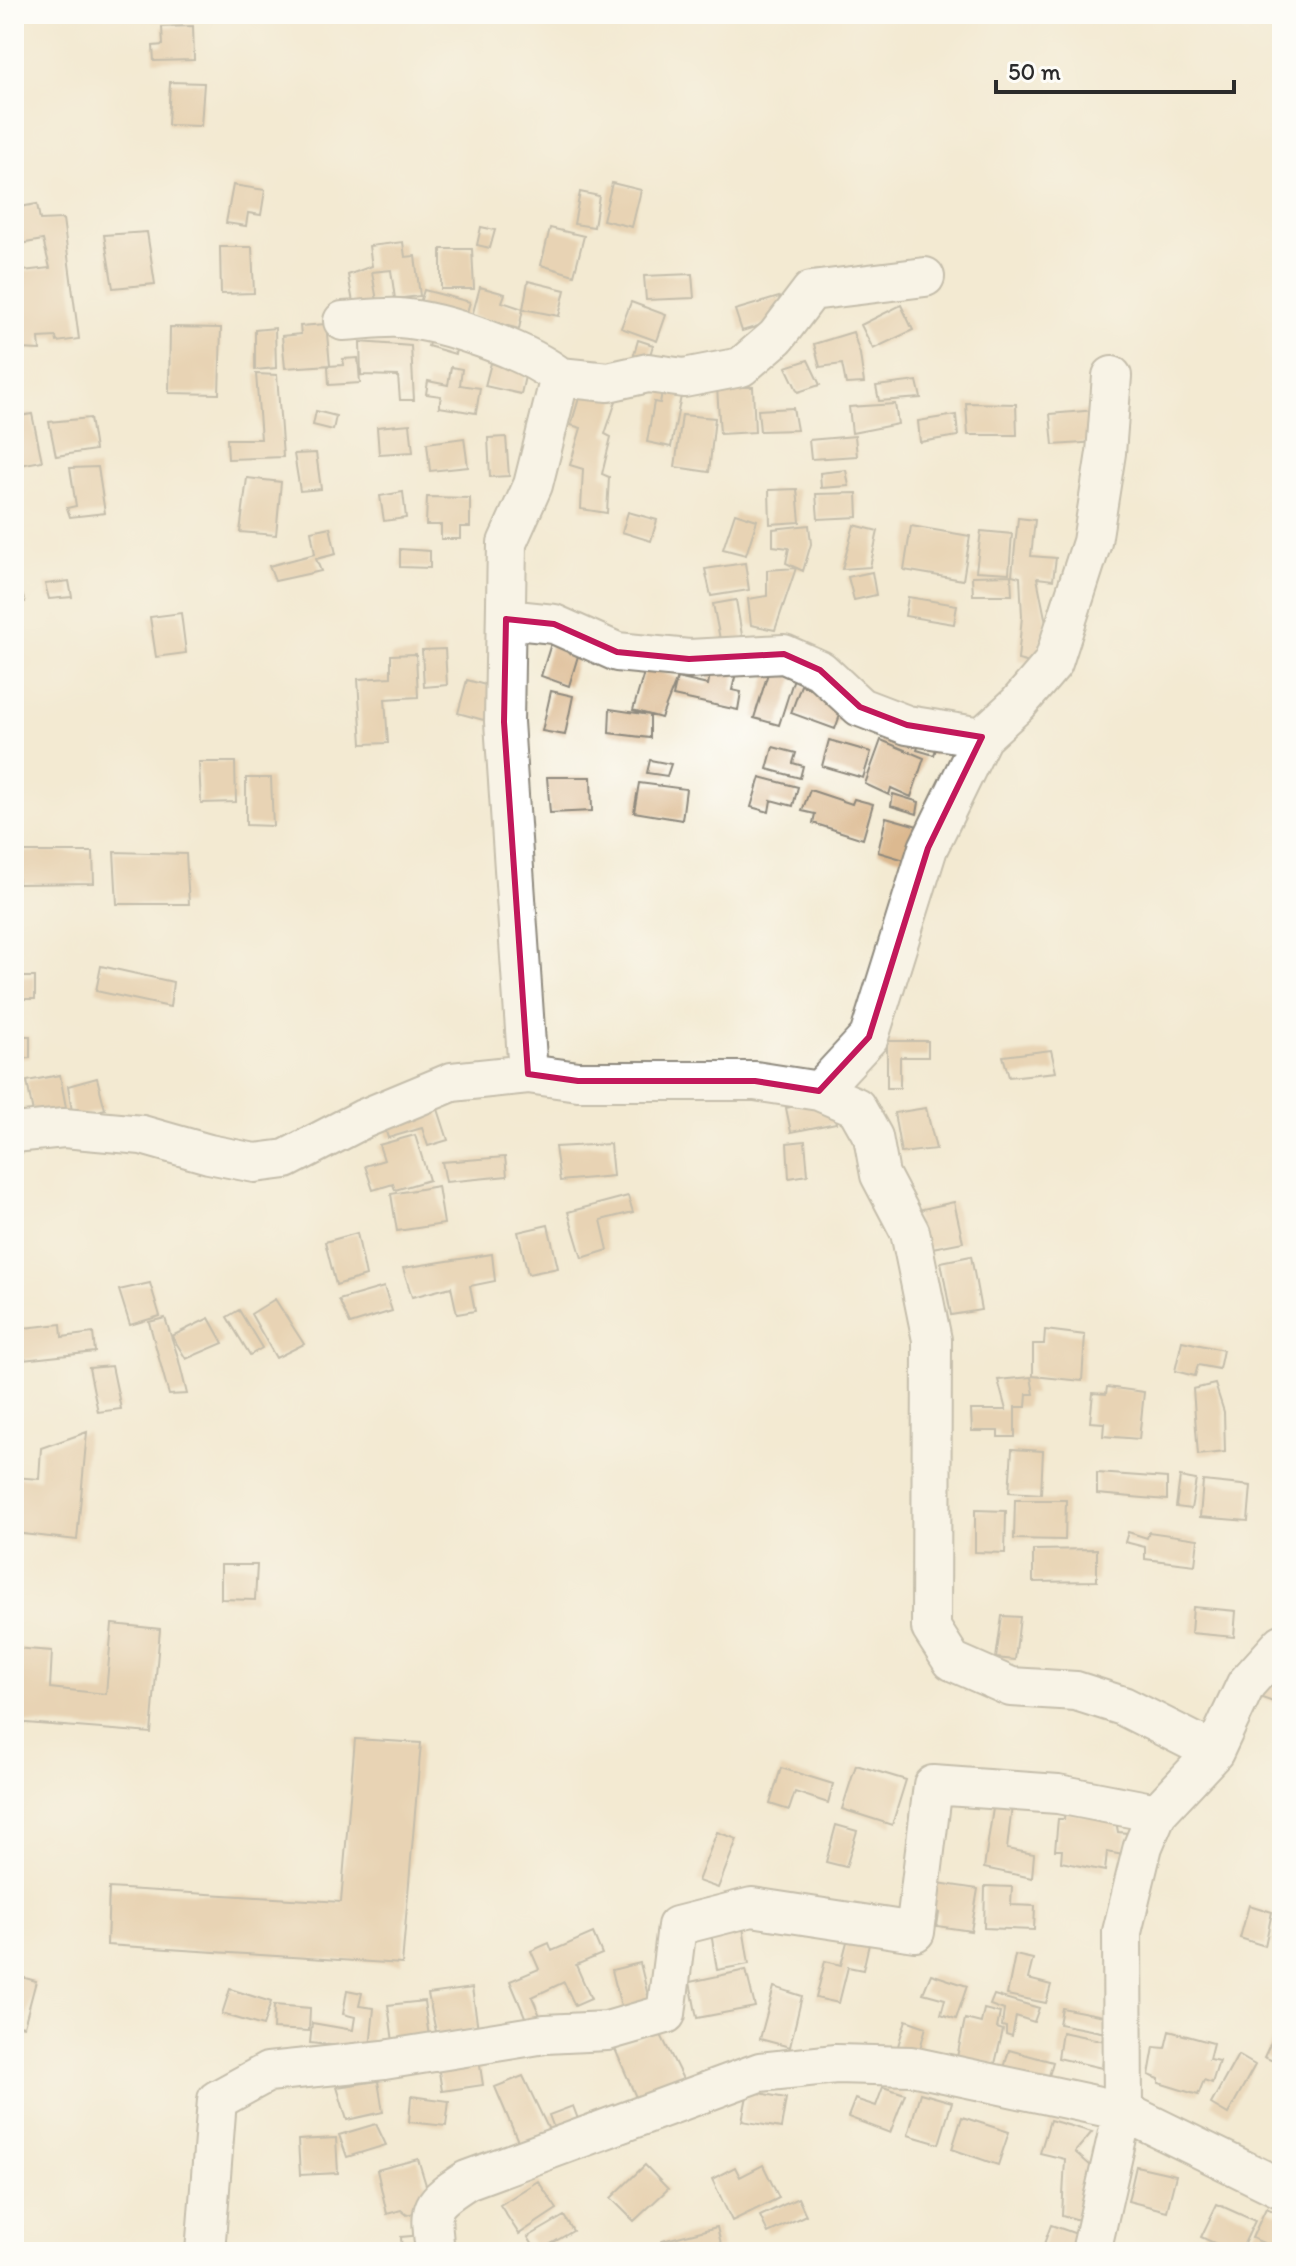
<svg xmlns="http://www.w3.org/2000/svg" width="1296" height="2266" font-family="Itim,sans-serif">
  <rect width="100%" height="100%" fill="#fdfcf7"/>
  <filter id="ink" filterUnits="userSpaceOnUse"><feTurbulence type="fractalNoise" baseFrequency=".0125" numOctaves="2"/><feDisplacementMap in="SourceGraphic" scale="16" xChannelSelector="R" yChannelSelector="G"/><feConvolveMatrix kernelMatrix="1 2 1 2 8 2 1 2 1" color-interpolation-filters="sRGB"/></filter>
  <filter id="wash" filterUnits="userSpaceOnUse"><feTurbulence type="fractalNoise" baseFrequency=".006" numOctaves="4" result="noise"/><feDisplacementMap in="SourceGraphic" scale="32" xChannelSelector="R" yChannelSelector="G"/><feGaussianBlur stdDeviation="1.8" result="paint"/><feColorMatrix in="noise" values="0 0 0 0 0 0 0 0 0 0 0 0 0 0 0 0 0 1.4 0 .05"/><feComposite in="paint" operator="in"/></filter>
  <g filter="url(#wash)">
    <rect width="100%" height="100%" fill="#f3ead2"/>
    <g id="blocks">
      <path fill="#dcb990" d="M193 26 194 60 154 61 153 46 163 45 162 27Z
        M170 82 204 83 201 126 168 125Z
        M612 183 641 190 632 227 603 220Z
        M233 185 265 190 261 215 248 213 246 226 226 223Z
        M580 192 599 196 594 227 574 224Z
        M37 204 40 220 63 219 79 339 57 342 56 337 39 338 40 350 20 349 14 324V272L50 268 43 240 14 245V208Z
        M481 227 495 230 490 248 477 245Z
        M550 228 584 236 574 275 541 265Z
        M147 232 155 284 113 288 104 235Z
        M403 242 405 257 415 256 420 296 395 299 391 270 372 272 377 301 354 308 348 275 372 266 369 246Z
        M220 247H252L254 293 221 294Z
        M441 249H472L474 289H441Z
        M692 274 694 298 646 300 644 276Z
        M528 281 565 290 559 316 523 309Z
        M480 287 505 294 502 302 523 309 519 329 472 316Z
        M424 290 470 302 464 322 418 309Z
        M779 297 785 318 742 331 735 310Z
        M631 302 666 315 657 341 621 328Z
        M901 305 913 330 873 349 861 325Z
        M326 324 330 365 285 368 282 336 301 334 300 326Z
        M170 327 221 328 219 394 169 393Z
        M275 328 276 368 255 370V330Z
        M853 332 860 354 864 383 846 384 842 364 820 367 814 344Z
        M433 333 459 340 455 354 428 346Z
        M638 340 653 345 648 362 633 358Z
        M360 342 411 346 414 400H400L398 376 361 375Z
        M358 358 360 383 329 385 328 366 344 365 343 359Z
        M808 360 820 385 798 392 786 367Z
        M491 363 526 372 521 394 485 386Z
        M451 367 462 369 460 385 480 388 476 413 439 407 441 396 426 394 428 381 448 385Z
        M256 374 277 375 283 457 228 459 227 439H261Z
        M917 381 921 398 879 401 876 386Z
        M663 387 682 391 671 447 647 442 654 402 660 403Z
        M717 387H753L755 432 720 434Z
        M582 388 617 398 605 434 611 437 602 474 609 477 607 513 581 509 583 469 570 465 581 428 571 425Z
        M966 403 1016 404 1017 435H968Z
        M895 404 898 424 852 433 849 407Z
        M793 408 797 430 760 431 758 410Z
        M1096 410 1098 442 1053 445 1050 414Z
        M316 411 336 416 333 430 313 425Z
        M32 414 42 461 14 466V417Z
        M682 415 715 418 709 472 675 467Z
        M956 415 958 436 920 442 918 421Z
        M90 418 95 450 56 456 49 422Z
        M410 424 413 452 379 454 377 427Z
        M855 436 857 456 811 459 809 440Z
        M506 437 509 476 490 477 488 438Z
        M464 438 468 467 430 471 427 443Z
        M316 453 321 489 300 491 294 454Z
        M98 467 105 513 70 517 67 508 76 506 70 468Z
        M846 470 849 486 821 488 820 473Z
        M247 478 281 482 276 535 240 532Z
        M797 489 800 522 770 524 769 490Z
        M403 492 406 518 384 521 380 496Z
        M857 493 858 517 818 519 816 494Z
        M427 497 470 498V527H460V539H441V525H426Z
        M628 512 657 520 651 541 622 532Z
        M735 513 757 520 746 555 723 549Z
        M1018 518 1035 520 1031 556 1056 558 1053 580 1037 578 1046 623 1034 664 1018 660 1022 616 1020 577 1012 575Z
        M809 525 811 544 803 571 786 563 789 548 773 546V529Z
        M854 525 878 531 870 567 842 569Z
        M911 526 970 536 963 580 904 570Z
        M330 527 336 554 316 559 321 571 275 581 269 566 315 554 311 531Z
        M981 531 1012 534 1009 573 976 571Z
        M400 549 430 551V568L400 567Z
        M745 563 749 590 711 596 705 569Z
        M796 568 775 630 751 625 748 599 767 596V570Z
        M14 572 25 602 14 606Z
        M872 572 876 595 854 600 848 577Z
        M1011 575 1012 595H973L972 576Z
        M69 581 72 597 49 599 45 584Z
        M908 597 957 605 954 624 905 616Z
        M736 600 743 641 721 644 713 604Z
        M181 613 186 653 156 657 150 617Z
        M553 637 581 646 569 686 541 676Z
        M445 649 447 685 424 687 422 650Z
        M416 654 418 697 385 699 388 743 362 744 358 679 391 677V655Z
        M646 666 677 678 661 718 633 710Z
        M711 668 736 673 732 690 741 692 738 710 673 696 677 678 708 685Z
        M769 670 794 678 779 725 754 718Z
        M467 680 500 689 491 722 458 713Z
        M801 685 845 701 835 729 791 713Z
        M551 691 573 696 565 735 542 731Z
        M610 709 650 715V738L609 733Z
        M922 735 939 740 934 755 917 750Z
        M829 740 871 752 863 778 822 766Z
        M881 740 924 758 911 797 891 788 889 795 865 784Z
        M773 747 796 753 793 763 803 766 800 778 767 769Z
        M650 760 671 764 667 776 647 773Z
        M199 762H235L236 802 201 803Z
        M547 777H591L592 811 550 813Z
        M760 777 798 787 793 806 771 800 769 812 751 807Z
        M246 778H271L273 826 246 825Z
        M639 783 686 789 682 820 634 812Z
        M810 790 852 804 854 799 873 804 863 839 813 823 815 814 802 811Z
        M893 794 919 802 917 814 891 806Z
        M886 817 928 829 918 864 878 852Z
        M17 852H93L94 883 18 884Z
        M114 852 186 854 189 904H117Z
        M101 966 173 982 170 1007 96 991Z
        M14 977H35V999H14Z
        M14 1036H30V1058L14 1059Z
        M887 1041H928V1057H900V1088H887Z
        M1051 1050 1056 1072 1009 1077 1003 1056Z
        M60 1075 67 1113 34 1119 27 1081Z
        M97 1078 105 1109 73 1118 68 1086Z
        M831 1099 836 1123 791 1132 786 1108Z
        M437 1106 448 1140 428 1146 422 1128 388 1138 383 1122Z
        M926 1108 936 1149 901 1153 894 1113Z
        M415 1135 429 1180 395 1190 393 1184 373 1190 365 1166 384 1160 379 1145Z
        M805 1141 808 1175 789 1178 787 1143Z
        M610 1144 613 1176 560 1181 555 1147Z
        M505 1157 507 1176 446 1182 442 1162Z
        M438 1186 444 1224 397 1231 391 1194Z
        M628 1196 633 1212 601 1220 608 1250 582 1258 568 1212Z
        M954 1202 963 1242 922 1250 914 1211Z
        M548 1225 558 1268 528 1274 518 1232Z
        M357 1233 366 1276 336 1285 325 1242Z
        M492 1254 495 1281 470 1286 475 1311 457 1314 451 1287 412 1297 403 1268Z
        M971 1256 981 1310 951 1315 941 1262Z
        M150 1283 160 1316 130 1325 119 1290Z
        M384 1287 392 1311 350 1324 339 1300Z
        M275 1299 304 1344 276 1358 251 1314Z
        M239 1310 262 1348 250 1355 227 1317Z
        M165 1318 178 1357 187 1394 169 1395 149 1322Z
        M209 1318 223 1343 186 1359 172 1336Z
        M61 1324 62 1337 93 1333 95 1352 14 1361V1329Z
        M1045 1330 1085 1335 1082 1381 1033 1376V1344H1044Z
        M1182 1341 1223 1350 1219 1369 1198 1365 1195 1376 1175 1371Z
        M112 1366 121 1409 98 1412 89 1368Z
        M1031 1377 1034 1394H1027L1026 1407H1015V1437H998V1431H972L971 1410H1006L998 1380Z
        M1215 1384 1224 1412 1225 1452 1198 1455 1193 1389Z
        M1107 1387 1144 1392 1139 1439 1103 1436 1104 1423 1090 1422 1093 1393 1106 1394Z
        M87 1432 77 1540 14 1533V1477L39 1479 41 1448Z
        M1012 1449 1043 1451 1041 1494 1009 1492Z
        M1097 1473 1167 1478V1500L1097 1494Z
        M1180 1477 1196 1480 1191 1509 1176 1507Z
        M1203 1481 1251 1486 1248 1521 1200 1517Z
        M1015 1500H1066L1065 1540 1014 1539Z
        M975 1510 1006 1511 1005 1553 975 1552Z
        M1128 1532 1147 1538 1149 1532 1198 1539 1195 1565 1145 1559V1547L1125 1542Z
        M1097 1549V1581L1033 1582V1550Z
        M221 1565H257L255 1600 221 1599Z
        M1193 1607 1236 1611 1234 1637 1191 1633Z
        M1002 1616 1020 1617 1015 1660 996 1658Z
        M112 1624 160 1629 151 1733 14 1722V1648L52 1651 50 1688 106 1694Z
        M1280 1665H1282V1705L1259 1697 1264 1684 1273 1685Z
        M355 1739 421 1743 402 1964 107 1945 109 1888 341 1902Z
        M856 1765 906 1780 892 1825 842 1809Z
        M781 1768 833 1784 828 1803 795 1792 789 1810 770 1804Z
        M995 1795 1013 1797 1007 1849 1034 1854 1032 1878 984 1868Z
        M1065 1812 1116 1821 1118 1832 1127 1833 1123 1855 1107 1852 1105 1871 1061 1862 1062 1850H1055L1058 1819H1064Z
        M836 1825 857 1831 846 1867 826 1862Z
        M717 1832 737 1839 718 1888 698 1881Z
        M931 1882 978 1889 971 1931 937 1926 939 1913 928 1911Z
        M985 1886 1012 1887 1011 1905 1035 1906 1034 1930 984 1928Z
        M1249 1905 1272 1912 1265 1946 1240 1938Z
        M1281 1912H1282V1946L1272 1943Z
        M742 1921 749 1964 717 1970 710 1926Z
        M593 1933 602 1954 576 1965 591 1999 575 2006 564 1982 532 1997 541 2018 528 2024 510 1981 539 1969 531 1951 549 1943 552 1951Z
        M848 1938 869 1944 863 1970 848 1967 839 2003 816 1998 825 1961 841 1965Z
        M1015 1955 1033 1959 1028 1979 1051 1985 1046 2003 1007 1995Z
        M640 1963 652 2012 624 2019 612 1970Z
        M746 1970 755 2007 697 2018 690 1982Z
        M931 1974 967 1986 956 2019 941 2014 945 1999 923 1993Z
        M14 1975 36 1981 24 2026 14 2024Z
        M774 1987 802 1996 790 2047 760 2039Z
        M472 1988 478 2029 437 2036 428 1994Z
        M230 1989 271 2002 263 2026 222 2014Z
        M347 1990 362 1993 359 2006 374 2008 370 2049 310 2043 312 2023 353 2030 355 2017 343 2014Z
        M994 1995 1039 2008 1034 2022 1016 2016 1012 2036 1006 2034V2027L1002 2026 1004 2010 990 2005Z
        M424 2001 430 2044 394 2049 388 2005Z
        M274 2005 310 2008 309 2031 273 2029Z
        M1062 2008 1109 2017 1106 2033 1059 2024Z
        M984 2009 1000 2013 997 2028 1003 2030 994 2068 957 2057 965 2019 981 2023Z
        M906 2020 926 2027 918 2056 897 2049Z
        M658 2029 684 2081 638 2102 615 2049Z
        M1169 2031 1213 2043 1209 2059 1219 2061 1212 2083 1204 2080 1198 2095 1159 2083V2079L1149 2075 1154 2047 1165 2048Z
        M1062 2032 1105 2041 1102 2068 1058 2058Z
        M1273 2038 1282 2042V2065L1264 2057Z
        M1009 2050 1053 2062 1044 2093 1003 2072Z
        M478 2053 483 2085 442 2091 437 2059Z
        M1238 2055 1255 2065 1228 2114 1211 2104Z
        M523 2076 549 2130 520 2146 495 2087Z
        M378 2081 383 2112 347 2120 337 2087Z
        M883 2087 905 2094 890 2133 848 2117 855 2099 876 2106Z
        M748 2091 786 2098 781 2128 742 2121Z
        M920 2093 952 2102 939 2144 908 2135Z
        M411 2096 449 2101 446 2126 409 2122Z
        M573 2106 581 2127 557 2136 549 2115Z
        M962 2117 1009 2132 998 2165 952 2149Z
        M1050 2120 1092 2132 1075 2152 1100 2174 1086 2222 1062 2215 1065 2159 1040 2153Z
        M376 2124 386 2145 347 2157 339 2135Z
        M336 2138 338 2173 300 2175 298 2140Z
        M418 2159 430 2198 423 2210 407 2215 401 2210 387 2214 377 2170Z
        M645 2165 668 2189 634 2221 611 2198Z
        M763 2165 779 2198 732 2221 712 2179 735 2167 740 2177Z
        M1136 2166 1176 2175 1167 2211 1128 2201Z
        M538 2181 557 2209 519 2234 500 2205Z
        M798 2198 806 2215 768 2233 760 2216Z
        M1217 2204 1255 2221 1240 2252H1219L1221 2246 1201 2237Z
        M1266 2208 1282 2215V2251L1252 2238Z
        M564 2216 573 2231 537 2252 528 2237Z
        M1051 2225 1088 2238 1084 2252H1041Z
        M717 2227 722 2248 707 2252H664L662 2241Z
        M422 2235 423 2252H402L401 2237Z
        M330 2246V2252H296V2250Z"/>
    </g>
  </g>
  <g filter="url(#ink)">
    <use href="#blocks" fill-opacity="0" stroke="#8f8a7e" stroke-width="2"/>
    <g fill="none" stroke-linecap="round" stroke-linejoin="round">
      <defs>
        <path id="minor" d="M343 321C362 320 381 317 399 318 443 321 526 350 560 377
          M506 619 554 624 617 652 689 659 784 654 820 670 860 707 907 725 982 737 1018 704 1053 663 1092 542 1106 453 1112 376
          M528 1074 504 722 507 543 533 485 560 377 608 382 648 373 684 378 741 367 776 337 811 291 925 277
          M819 1091 869 1037 928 848 982 737
          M14 1133 64 1128 142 1135 209 1154 255 1163 286 1159 363 1119 452 1082 528 1074 578 1081H755L819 1091 856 1107 873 1137 880 1175 910 1232 932 1340 931 1628 952 1661 1011 1687 1076 1691 1123 1706 1214 1752
          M205 2252 217 2100 268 2072 384 2060 545 2034 607 2031 666 2014 677 1926 752 1907 915 1932 933 1785 1058 1794 1157 1813
          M435 2252C430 2206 428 2205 467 2180L760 2072 836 2064 911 2066 1123 2111 1282 2189
          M1091 2252 1123 2111 1122 1932 1143 1846 1157 1813 1214 1752 1246 1684 1282 1644"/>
      </defs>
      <use href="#minor" stroke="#8f8a7e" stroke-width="42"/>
      <use href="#minor" stroke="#fff" stroke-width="38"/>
    </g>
  </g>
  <path d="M0 0H1296V2266H0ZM506 619 554 624 617 652 689 659 784 654 820 670 860 707 907 725 982 737 928 848 869 1037 819 1091 755 1081H578L528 1074 504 722Z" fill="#f3ead2" fill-opacity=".55" fill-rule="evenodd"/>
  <path fill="none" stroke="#c2185b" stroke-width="6" stroke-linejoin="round" d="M506 619 554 624 617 652 689 659 784 654 820 670 860 707 907 725 982 737 928 848 869 1037 819 1091 755 1081H578L528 1074 504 722Z"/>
  <rect width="1296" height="2266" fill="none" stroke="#fdfcf7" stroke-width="48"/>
  <path d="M996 80v12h238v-12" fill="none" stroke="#2b2b2b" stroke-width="4"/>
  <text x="1008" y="80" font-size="24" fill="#2b2b2b" stroke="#fdfcf7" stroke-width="6" paint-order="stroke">50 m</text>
</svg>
